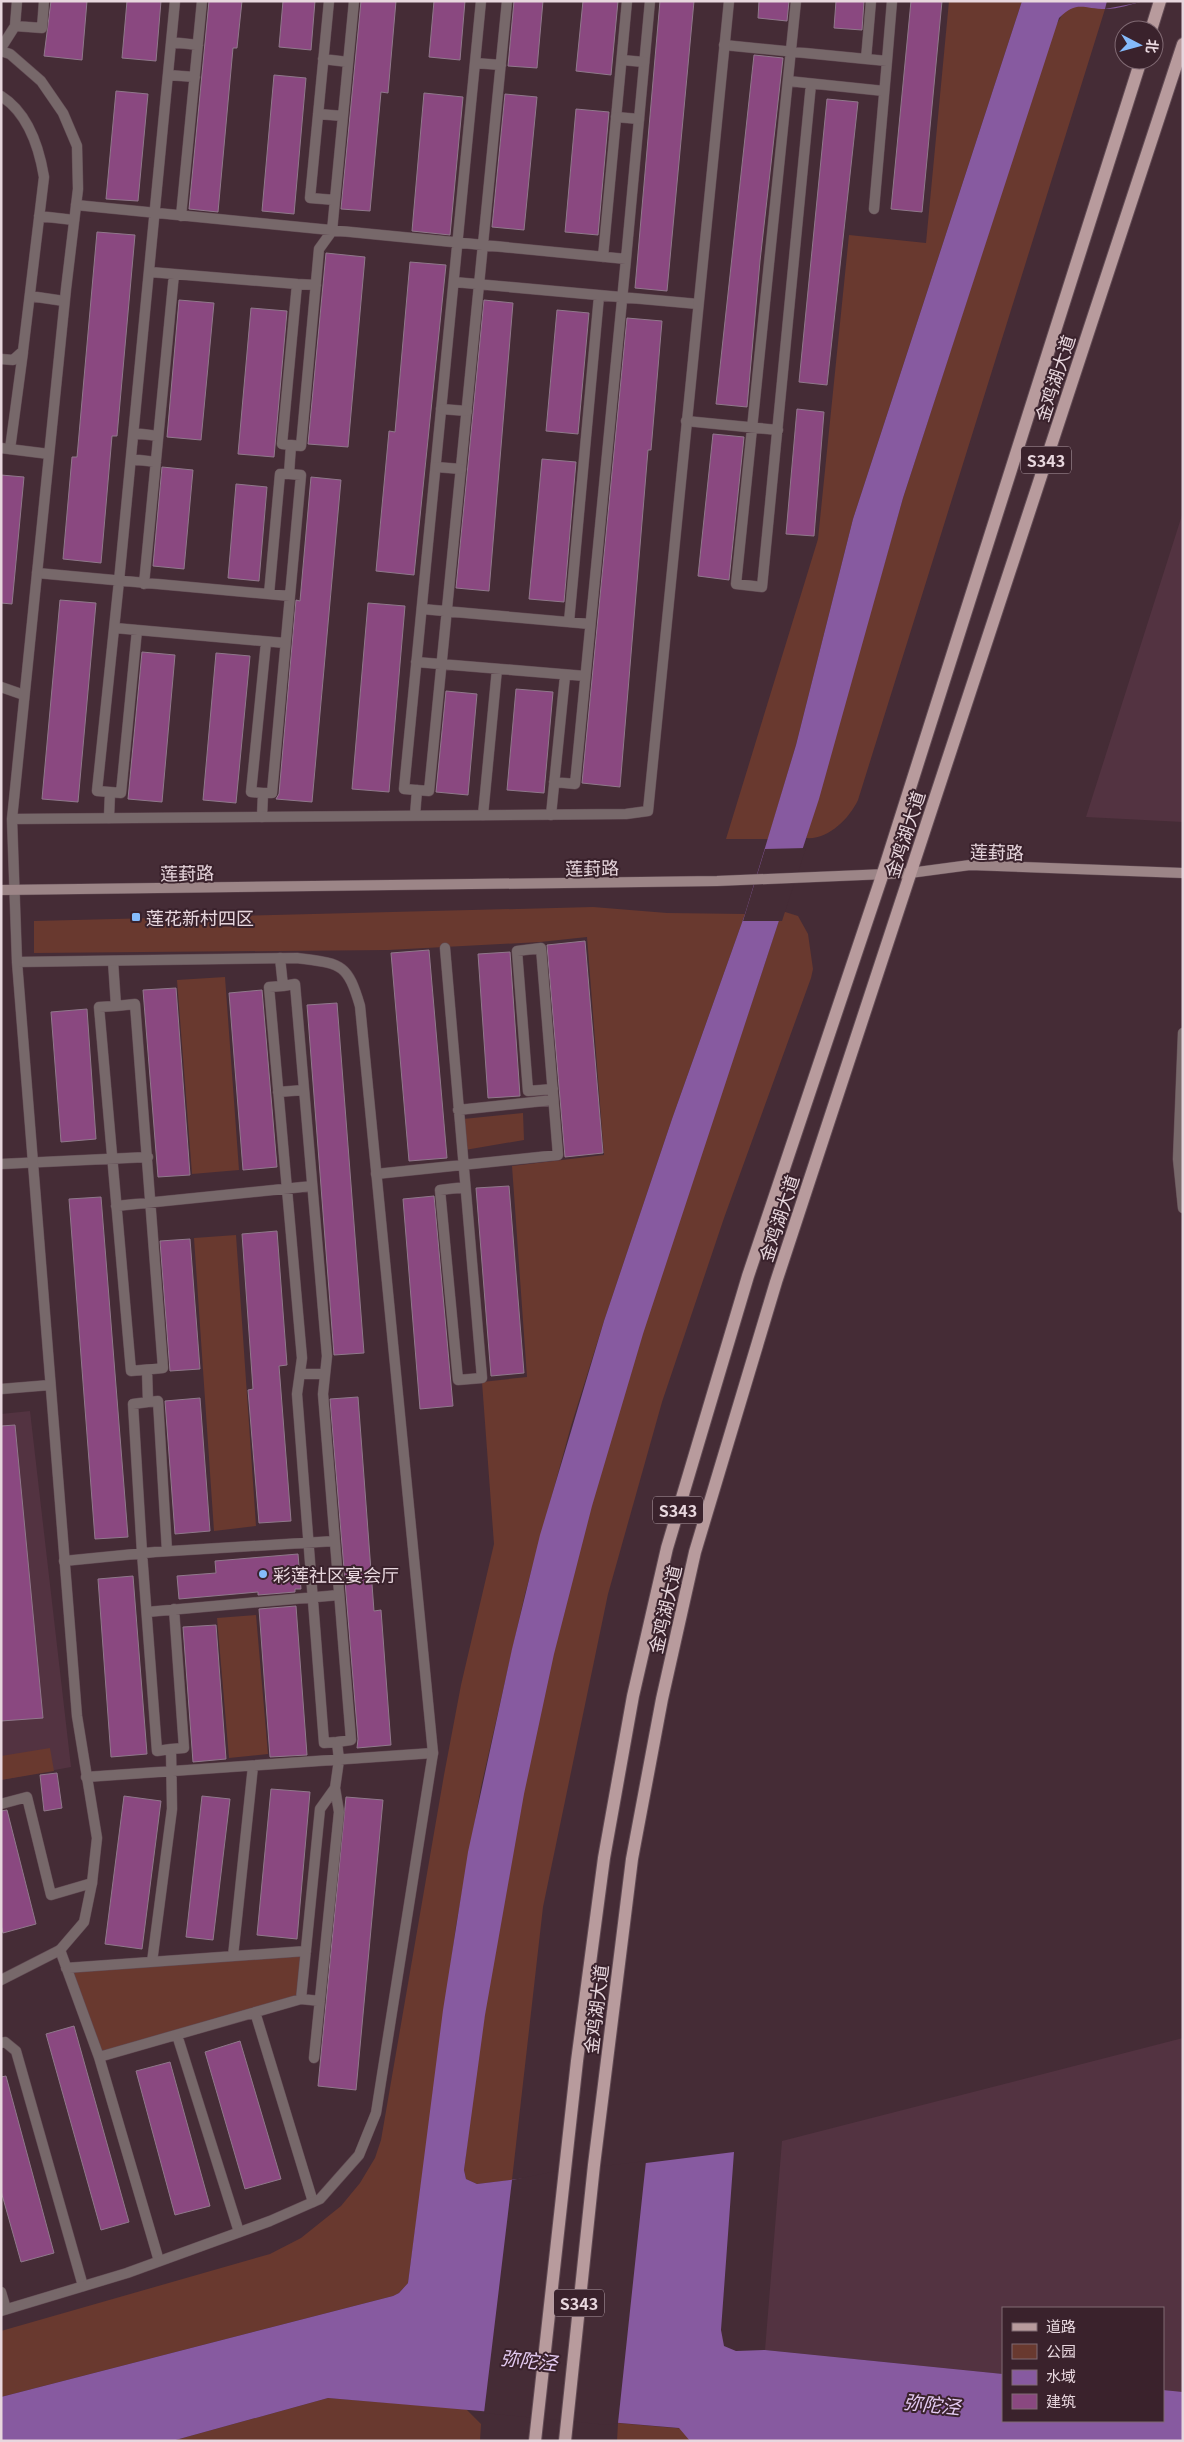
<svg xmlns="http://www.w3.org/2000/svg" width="1184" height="2442" font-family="Georgia,'Noto Sans SC',serif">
  <rect width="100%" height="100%" fill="#452c36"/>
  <path fill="#533341" d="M1183 512V822L1086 817Z
    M30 1411 71 1767 1 1780V1414Z
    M1183 2038V2392L1163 2390V2308H1003V2374L765 2350 782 2141Z"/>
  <path fill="#69392f" d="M949 1H1022L853 519 796 745 768 839H726L818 539 849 235 926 243Z
    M1075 3H1082L1105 9 858 800C849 819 828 840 806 838L903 498 1055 27 1066 8Z
    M593 907 667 913 745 914 672 1119 604 1321 571 1426 525 1594 481 1787 456 1926 408 2283 399 2293 393 2296 1 2397V2331L270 2254 301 2238 341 2206 360 2183 375 2158 381 2140 444 1775 461 1685 494 1544 482 1382 527 1377 512 1166 604 1155 587 937 540 942 388 950 34 953V921Z
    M782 911 798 916 808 934 813 969 811 978 724 1218 662 1402 608 1594 543 1907 512 2180 477 2184 466 2179 464 2170C490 1945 532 1720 592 1502 648 1303 718 1107 782 911Z
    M225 977 239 1170 192 1174 177 980Z
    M523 1113 524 1140 465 1150 463 1119Z
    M236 1235 256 1526 214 1531 194 1238Z
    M256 1615 268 1754 229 1758 217 1618Z
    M50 1748 54 1771 1 1780V1756Z
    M304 1952 300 1999 100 2055 68 1969Z
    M328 2398 466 2409 481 2424 480 2441H172Z
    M618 2423 824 2441H617Z"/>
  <path fill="#875aa0" d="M1022 1H1144C1132 4 1118 9 1106 9 1083 9 1077 0 1059 18L903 498 819 799 643 1334 592 1506 554 1654 524 1794 485 2015 464 2170 466 2179 477 2184 734 2152 721 2330 724 2346 736 2351 765 2350 1003 2374V2421H1163V2390L1183 2392V2441H690L679 2428 328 2398 172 2441H1V2397L393 2296 399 2293 408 2283 443 2010 468 1852 512 1649 540 1535 604 1321 672 1119 745 914 796 745 853 519Z"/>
  <path fill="#452c36" d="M1107 1H1147L1105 9Z
    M806 848 782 921H743L765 849Z
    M646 2161 618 2423 609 2425 484 2413 512 2180 552 2172Z"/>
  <path fill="#8a4880" stroke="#90788b" d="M51 1H87L82 60 44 56Z
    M127 1H161L156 61 122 58Z
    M209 1H242L237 48H233L218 212 189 209Z
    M283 1H315L311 50 279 47Z
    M361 1H396L388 93 381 92 370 211 341 209Z
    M434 1H465L460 60 429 57Z
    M514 1H543L537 68 508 66Z
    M583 1H618L611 75 576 71Z
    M660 1H694L667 291 635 288Z
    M759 1H789L787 21 758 18Z
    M836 1H864L862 30 834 28Z
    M911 1H942L922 212 891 209Z
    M754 55 783 58 760 261 747 407 716 404Z
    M274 75 306 78 294 214 262 211Z
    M116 91 148 94 138 201 106 199Z
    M424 93 463 97 450 235 412 231Z
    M505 94 537 97 524 230 492 227Z
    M827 99 858 102 827 385 799 382Z
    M576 109 609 112 598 235 565 232Z
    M97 232 135 235 117 436H112L101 563 63 559 72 457H77Z
    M326 253 365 257 348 447 308 444Z
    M410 262 446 265 414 575 376 571 389 431 395 432Z
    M179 300 214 303 201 440 167 437Z
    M484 300 513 303 489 591 456 588Z
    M251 308 287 311 274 457 238 454Z
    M557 310 589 313 578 434 546 431Z
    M627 318 662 321 651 450H648L620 787 582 783Z
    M797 409 824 412 814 536 786 534Z
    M713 434 744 437 729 580 698 576Z
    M542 459 576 462 564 602 529 599Z
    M162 467 193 470 184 569 153 566Z
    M1 475 24 477 12 604 1 603Z
    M311 477 341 480 312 802 276 799 279 794 296 600 300 601Z
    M236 484 267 487 259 581 228 578Z
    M60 600 96 603 78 802 42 799Z
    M368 603 405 606 389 792 352 789Z
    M142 652 175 655 162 802 128 799Z
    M216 653 250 656 236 803 203 800Z
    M516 689 553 692 544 793 507 790Z
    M446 691 477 694 468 795 436 792Z
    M585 941 603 1153 565 1157 547 945Z
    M429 950 447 1158 409 1161 391 953Z
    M510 952 520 1096 488 1098 478 954Z
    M176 988 190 1175 158 1177 143 990Z
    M262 990 277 1167 243 1170 229 993Z
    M337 1003 364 1353 334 1355 307 1005Z
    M87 1009 96 1139 61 1142 51 1012Z
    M509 1186 524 1373 491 1376 476 1188Z
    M434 1196 453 1406 420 1409 403 1199Z
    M101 1197 128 1537 95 1539 69 1199Z
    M277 1231 287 1365 279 1366 291 1521 259 1523 248 1390 253 1389 242 1234Z
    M190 1239 200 1369 170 1371 160 1241Z
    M358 1397 374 1611 381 1610 391 1745 357 1748 358 1739 330 1399Z
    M200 1398 210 1531 175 1534 165 1401Z
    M15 1425 43 1718 1 1721V1426Z
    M298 1554 301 1589H295V1592L258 1595V1592L179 1599 177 1576 216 1573 215 1561Z
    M133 1576 147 1754 111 1757 98 1579Z
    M296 1606 307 1755 270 1757 259 1609Z
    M216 1625 226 1759 193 1762 183 1627Z
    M57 1773 62 1808 44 1811 40 1775Z
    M271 1789 310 1792 297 1939 257 1935Z
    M124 1796 161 1801 142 1949 105 1944Z
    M202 1796 230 1799 213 1940 186 1937Z
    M346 1797 383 1800 356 2090 318 2086Z
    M7 1810 36 1924 3 1933 1 1925V1811Z
    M74 2026 129 2222 101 2230 46 2034Z
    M240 2041 281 2179 245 2189 205 2052Z
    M170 2062 210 2206 175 2215 136 2071Z
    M6 2076 54 2253 21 2262 1 2191V2077Z"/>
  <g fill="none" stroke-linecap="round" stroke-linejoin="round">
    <defs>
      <path id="service" d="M17 1 15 26 42 28 44 1
        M329 1 310 198 335 200
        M481 1 404 789 429 791 507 1
        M796 1 736 584 762 587 811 84
        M871 1 866 59 887 61 892 1
        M171 42 198 45
        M724 45 866 59
        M1 48 15 26
        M323 59 348 62
        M475 63 501 65
        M168 75 195 77
        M788 81 884 91
        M1 96C28 113 39 147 44 177L23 351 13 360 1 359
        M318 114 343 116
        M76 205 626 259 575 784 554 782
        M874 209 887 61
        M39 216 74 220
        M181 216 202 1
        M603 257 627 1
        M626 259 650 1
        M150 272 297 284
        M454 282 698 304
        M316 285 297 284 282 444 301 446 319 249 332 231 354 1
        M30 296 64 301
        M686 421 778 430
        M134 433 158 436
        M10 449 23 352
        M131 459 156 462
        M37 573 290 596
        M144 584 174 274
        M269 594 280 474H289
        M422 609 590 624
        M569 622 599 296
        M115 628 285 643
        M416 662 585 676
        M1 687 24 695
        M110 792 121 793 137 630
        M263 793 251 792 266 642
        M415 815 417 790
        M483 815 497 669
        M551 815 565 676
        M262 817 263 793H272L301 475 289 474 291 445
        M109 818 110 792 97 791 119 581 175 1
        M445 948 482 1378 458 1380 440 1190 465 1187
        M280 958 283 986 269 987 302 1358 297 1394 324 1743 337 1742
        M113 961 116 1006 135 1004 163 1368 131 1371 99 1007 116 1006
        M283 986 295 984 327 1356 323 1394 351 1740 337 1742 339 1760 335 1788
        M278 1092 304 1090
        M458 1110 553 1100
        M1 1164 148 1157
        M376 1174 558 1155 541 948 517 951 528 1091 553 1089
        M116 1206 312 1186
        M147 1370 148 1402 158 1401 167 1551
        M300 1374H325
        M148 1402 133 1404 142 1553 157 1751 171 1749 172 1809 152 1962
        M64 1561 155 1552 335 1541
        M147 1612 339 1595
        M171 1749 184 1748 174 1609
        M86 1777 433 1753
        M1 1804 27 1797 51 1895 92 1883
        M60 1950 99 2057 301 1999
        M233 1956 253 1766
        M66 1968 306 1951
        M255 2012 313 2202
        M177 2035 239 2232
        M1 2043 5 2042 16 2051 83 2286
        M99 2057 159 2261
        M314 2058 339 1812 335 1788 320 1809 301 1999 320 2001
        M1 2292 6 2309"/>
      <path id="minor" d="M1 51 10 54 41 81 63 113 77 146 78 189 66 289 12 819
        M622 60 644 62
        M616 117 639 119
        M441 409 467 411
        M1 448 49 454
        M436 467 461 469
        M1 1389 50 1385
        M1 1980 60 1950 84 1922 92 1883 97 1838 77 1716 17 962
        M1 2311 127 2273 270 2221 320 2199 359 2155 376 2113 433 1753 360 1006C347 962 341 964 297 958L17 962 12 819 626 814 648 811 729 1"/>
      <path id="tertiary" d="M1183 1033 1178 1159 1183 1208"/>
      <path id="secondary" d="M1 890 717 881 910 873 970 865 1183 873"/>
      <path id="primary" d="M1151 30 1160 1
        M535 2441 577 2061 604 1858 633 1696 667 1548 748 1276 883 873 1141 60
        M565 2441 594 2165 632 1859 662 1699 695 1552 776 1282 1183 44"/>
    </defs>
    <use href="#service" stroke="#624b54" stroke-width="11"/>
    <use href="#minor" stroke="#624b54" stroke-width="11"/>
    <use href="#tertiary" stroke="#624b54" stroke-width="11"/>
    <use href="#secondary" stroke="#624b54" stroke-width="11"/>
    <use href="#primary" stroke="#624b54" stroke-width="14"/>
    <use href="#service" stroke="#77686a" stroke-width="10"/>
    <use href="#minor" stroke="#77686a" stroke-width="10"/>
    <use href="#tertiary" stroke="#77686a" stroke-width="10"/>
    <use href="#secondary" stroke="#9c8587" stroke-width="10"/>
    <use href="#primary" stroke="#b89b9d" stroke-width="12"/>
  </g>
  <g fill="#85bbfb" stroke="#3a222c" stroke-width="2">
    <rect x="131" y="912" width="10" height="10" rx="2.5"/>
    <circle cx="263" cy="1574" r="5"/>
  </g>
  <g text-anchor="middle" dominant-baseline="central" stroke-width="4" stroke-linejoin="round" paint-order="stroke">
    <g fill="#3a222c" stroke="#b4a1a9" stroke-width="1">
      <rect x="1021" y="446.5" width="50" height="27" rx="4"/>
      <rect x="653" y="1496.5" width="50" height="27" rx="4"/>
      <rect x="554" y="2289.5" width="50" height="27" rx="4"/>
    </g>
    <g font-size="16" font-weight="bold" fill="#e8d7de">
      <text x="1046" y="460">S343</text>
      <text x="678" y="1510">S343</text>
      <text x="579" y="2303">S343</text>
    </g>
    <g font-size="18" fill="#e8d7de" stroke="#3a222c">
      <text transform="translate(1054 378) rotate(-72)">金鸡湖大道</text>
      <text transform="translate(904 834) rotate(-72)">金鸡湖大道</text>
      <text transform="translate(997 851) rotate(1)">莲葑路</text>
      <text transform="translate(592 867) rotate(-1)">莲葑路</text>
      <text transform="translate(187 872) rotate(-1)">莲葑路</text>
      <text transform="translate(778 1218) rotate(-72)">金鸡湖大道</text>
      <text transform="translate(664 1609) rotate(-77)">金鸡湖大道</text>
      <text transform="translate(595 2009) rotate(-83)">金鸡湖大道</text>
    </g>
    <g font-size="18" fill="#e8d7de" stroke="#3a222c" text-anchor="start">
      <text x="146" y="917">莲花新村四区</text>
      <text x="273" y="1574">彩莲社区宴会厅</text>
    </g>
    <g font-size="19" font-style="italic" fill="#e4cbf2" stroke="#3a222c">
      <text transform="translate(529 2359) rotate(6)">弥陀泾</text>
      <text transform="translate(932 2403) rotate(6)">弥陀泾</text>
    </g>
  </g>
  <rect width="1184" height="2442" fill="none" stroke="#e8d7de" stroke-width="5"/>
  <rect x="1002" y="2307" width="162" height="115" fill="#3a222c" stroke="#806a73"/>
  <rect x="1012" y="2323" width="25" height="8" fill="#b89b9d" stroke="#806a73"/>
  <text x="1046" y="2332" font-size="15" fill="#e8d7de">道路</text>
  <rect x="1012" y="2344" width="25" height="15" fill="#69392f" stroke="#806a73"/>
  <text x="1046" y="2357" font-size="15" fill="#e8d7de">公园</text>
  <rect x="1012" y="2370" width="25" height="15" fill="#875aa0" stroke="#806a73"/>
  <text x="1046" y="2382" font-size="15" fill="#e8d7de">水域</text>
  <rect x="1012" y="2394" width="25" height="15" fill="#8a4880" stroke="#806a73"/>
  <text x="1046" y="2407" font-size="15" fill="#e8d7de">建筑</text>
  <g transform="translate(1139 45) rotate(96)"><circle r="24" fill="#3a222c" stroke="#806a73"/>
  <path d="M0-4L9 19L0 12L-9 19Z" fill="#85bbfb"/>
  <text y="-8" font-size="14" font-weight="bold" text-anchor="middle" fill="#e8d7de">北</text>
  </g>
</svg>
